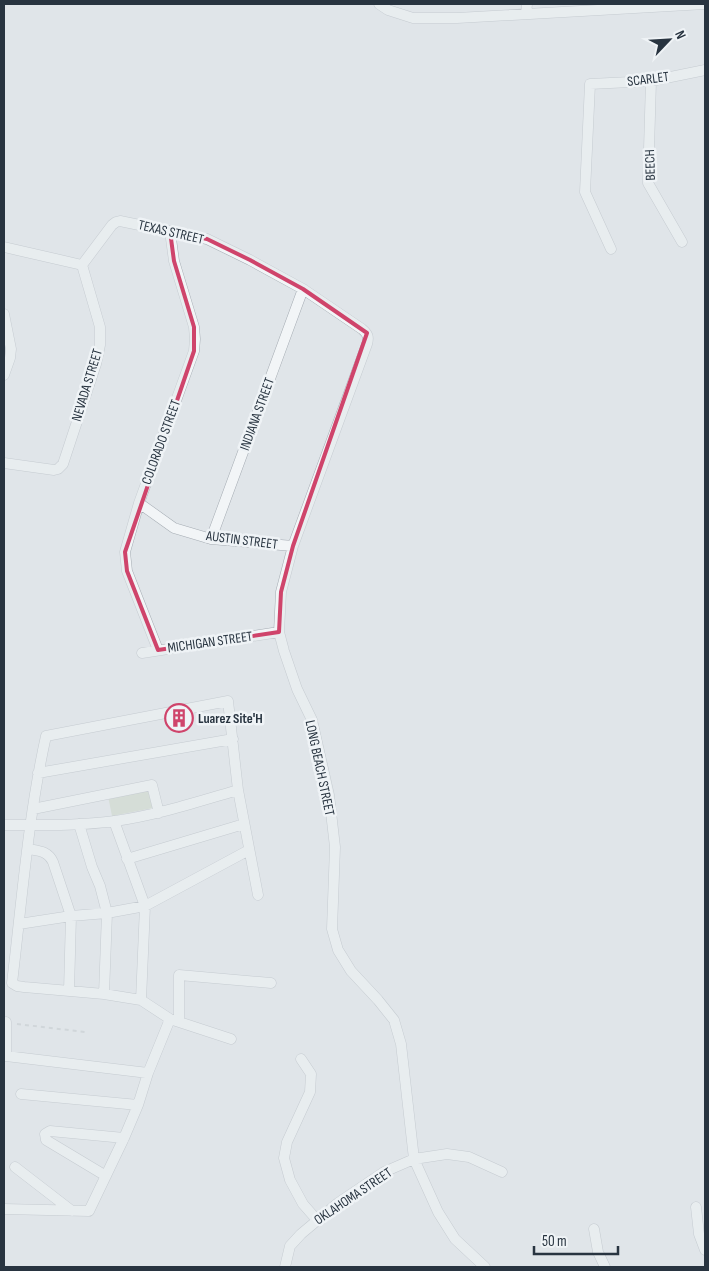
<svg xmlns="http://www.w3.org/2000/svg" width="709" height="1271" font-family="'Sofia Sans Condensed',sans-serif">
  <rect width="100%" height="100%" fill="#e0e5e9"/>
  <path fill="#c8d3c1" d="M149 788 153 808 112 816 108 796Z"/>
  <g fill="none" stroke-linecap="round" stroke-linejoin="round">
    <defs>
      <path id="minor" d="M379 4 388 10 413 18H457L705 4
        M526 14 527 4
        M651 81 648 183 682 242
        M4 247 82 265
        M611 249 585 192 590 84 651 81 705 70
        M82 265 112 225 116 222 120 221 207 239 250 260 303 289 362 329C368 334 369 337 367 344L293 546 281 592 279 632 284 651 297 689 312 720 329 795 335 847 332 929 338 950 351 971 378 1000 394 1020 401 1044 414 1159 438 1212 455 1239 485 1267
        M4 314 11 349 10 358 4 375
        M4 463 54 470 58 469 63 464 96 364 100 345V327L82 265
        M139 503 174 528 211 539 293 546
        M211 539 303 289
        M158 650 127 571 125 552 139 503 194 351 195 339 194 327 174 261 170 231
        M142 653 279 632
        M38 773 233 739
        M33 809 152 785 159 813
        M114 821 145 906 141 1000
        M79 824 92 867 100 886 107 913 104 994
        M4 825C41 825 78 826 115 821 157 815 197 802 238 790
        M28 849C39 851 48 851 53 862L71 916 69 991
        M127 859 244 824
        M19 924 71 916 107 913 145 906 249 850
        M179 1021V975L271 983
        M6 1022V1056L148 1073
        M231 1039 170 1019 141 1000 104 994 24 987 17 986 12 983C22 900 28 817 46 736L228 701 238 790 258 895
        M301 1059 311 1074 310 1092 287 1142 284 1158 290 1180 303 1204 317 1220
        M21 1094 138 1105
        M15 1167 72 1211
        M106 1176 46 1140 45 1134 50 1131 124 1138
        M696 1207 699 1234 705 1250
        M4 1209 89 1211 124 1138 138 1105 148 1073 170 1019
        M594 1229 598 1252 605 1267
        M285 1267 290 1246 301 1234 338 1203 384 1172 414 1159 447 1154 469 1157 502 1172"/>
    </defs>
    <use href="#minor" stroke="#a5acb3" stroke-width="11"/>
    <path stroke="#bdc3c7" stroke-width="2" stroke-dasharray="4 4" stroke-linecap="butt" d="M17 1024 85 1032"/>
    <use href="#minor" stroke="#f2f5f7" stroke-width="10"/>
  </g>
  <path d="M0 0H709V1271H0ZM170 231 207 239 250 260 303 289 367 333 293 546 281 592 279 632 158 650 127 571 125 552 194 351V327L174 261Z" fill="#e0e5e9" fill-opacity=".55" fill-rule="evenodd"/>
  <path fill="none" stroke="#cf446b" stroke-width="4" stroke-linejoin="round" d="M170 231 207 239 250 260 303 289 367 333 293 546 281 592 279 632 158 650 127 571 125 552 194 351V327L174 261Z"/>
  <defs>
    <symbol id="building-ring" viewBox="-11 -11 22 22"><circle r="9.5" fill="#eff3f6" stroke="#cf446b" stroke-width="1.5"/><path d="M-4-6H4V6H1V3H-1V6H-4ZM-2.5-4.3h1.7v1.8h-1.7ZM.8-4.3h1.7v1.8H.8ZM-2.5-1h1.7V.8h-1.7ZM.8-1h1.7V.8H.8Z" fill="#cf446b"/></symbol>
  </defs>
  <g fill-rule="evenodd">
    <use href="#building-ring" x="163" y="702" width="32" height="32"/>
  </g>
  <g text-anchor="middle" dominant-baseline="central" stroke-width="5" stroke-linejoin="round" paint-order="stroke">
    <g font-size="14" fill="#283440" stroke="#eff3f6">
      <text transform="translate(648 79) rotate(-7)">SCARLET</text>
      <text transform="translate(650 165) rotate(-92)">BEECH</text>
      <text transform="translate(171 232) rotate(13)">TEXAS STREET</text>
      <text transform="translate(87 385) rotate(-73)">NEVADA STREET</text>
      <text transform="translate(257 414) rotate(-70)">INDIANA STREET</text>
      <text transform="translate(161 442) rotate(-70)">COLORADO STREET</text>
      <text transform="translate(242 540) rotate(7)">AUSTIN STREET</text>
      <text transform="translate(210 642) rotate(-8)">MICHIGAN STREET</text>
      <text transform="translate(320 768) rotate(78)">LONG BEACH STREET</text>
      <text transform="translate(353 1196) rotate(-34)">OKLAHOMA STREET</text>
    </g>
    <g font-size="14" font-weight="bold" fill="#283440" stroke="#eff3f6" text-anchor="start">
      <text x="198" y="718">Luarez Site'H</text>
    </g>
  </g>
  <rect width="709" height="1271" fill="none" stroke="#283440" stroke-width="10"/>
  <g transform="translate(669 40) rotate(65)" stroke="#eff3f6" stroke-width="4" paint-order="stroke">
  <path d="M0-4L9 19L0 12L-9 19Z" fill="#283440"/>
  <text y="-8" font-size="14" font-weight="bold" text-anchor="middle" fill="#283440">N</text>
  </g>
  <path d="M534 1246v8h84v-8" fill="none" stroke="#283440" stroke-width="2.5"/>
  <text x="542" y="1246" font-size="15" fill="#283440" stroke="#eff3f6" stroke-width="4" paint-order="stroke">50 m</text>
</svg>
